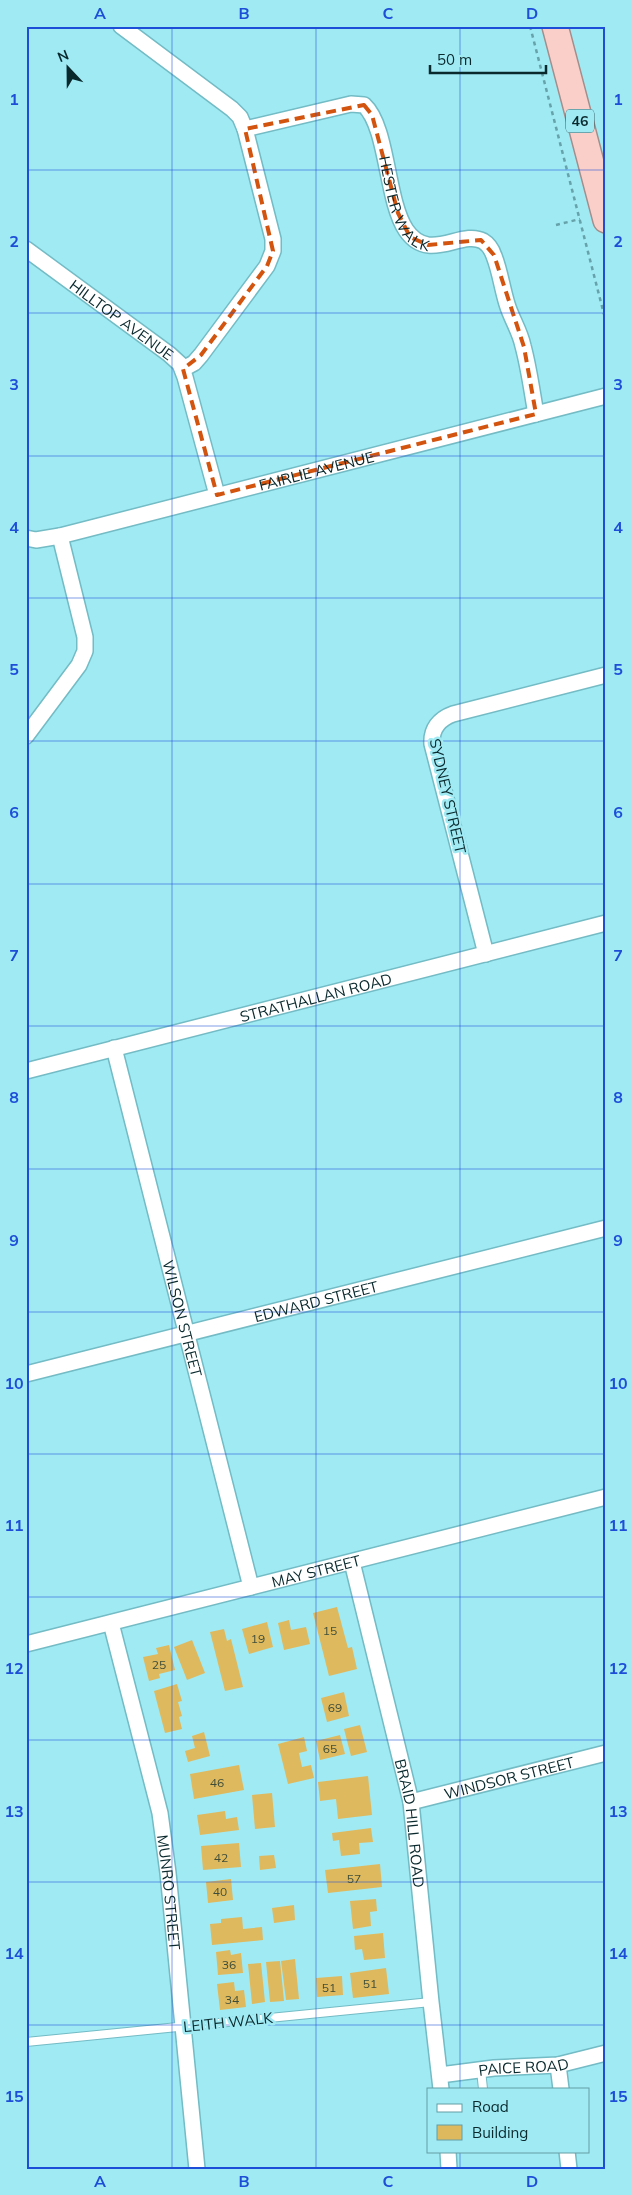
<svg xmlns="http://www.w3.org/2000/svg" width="632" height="2195" font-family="Mulish,sans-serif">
  <rect width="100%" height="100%" fill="#a0eaf4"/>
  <path fill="#dfb95e" d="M337 1607 348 1648 352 1647 357 1669 329 1676 313 1613Z
    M289 1620 291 1630 306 1627 310 1644 284 1650 278 1623Z
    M267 1622 273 1647 249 1654 242 1629Z
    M224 1629 227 1641 231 1639 243 1687 225 1691 210 1632Z
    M192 1640 205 1673 187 1680 174 1647Z
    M169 1645 175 1670 159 1674 160 1678 149 1681 143 1657 158 1654 156 1648Z
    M177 1684 182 1701 178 1702 182 1716 179 1717 182 1729 165 1733 154 1691Z
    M344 1692 349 1716 327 1722 321 1698Z
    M360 1725 367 1752 351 1756 344 1729Z
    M204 1732 210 1756 188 1762 185 1751 195 1748 192 1736Z
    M340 1735 345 1754 320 1760 316 1741Z
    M304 1737 307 1751 299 1753 302 1767 311 1765 314 1778 288 1784 278 1744Z
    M239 1765 244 1790 194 1799 190 1774Z
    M368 1776 372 1815 338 1819 336 1799 320 1801 318 1782Z
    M272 1793 275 1827 255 1829 252 1795Z
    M225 1811 226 1819 237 1817 239 1830 200 1835 197 1815Z
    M371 1828 373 1842 359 1843 360 1854 341 1856 339 1840 333 1841 332 1833Z
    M239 1843 241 1867 203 1870 201 1846Z
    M274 1855 276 1868 260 1870 259 1856Z
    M380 1864 382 1887 328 1893 325 1870Z
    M231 1879 233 1900 208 1903 206 1882Z
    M376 1899 377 1911 370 1912 371 1926 353 1929 350 1901Z
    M294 1905 295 1920 274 1923 272 1908Z
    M242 1917 243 1929 262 1927 263 1940 212 1945 210 1924 221 1923V1919Z
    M383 1933 385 1958 364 1960 362 1949 355 1950 354 1936Z
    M230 1950 231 1955 241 1953 243 1973 218 1975 216 1952Z
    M295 1959 299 1999 286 2000 281 1961Z
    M280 1961 284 2001 270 2002 266 1962Z
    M261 1963 265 2002 252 2004 248 1964Z
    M386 1968 389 1994 353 1998 350 1973Z
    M342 1976 343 1995 317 1997 316 1978Z
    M234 1982 235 1991 244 1990 246 2007 220 2010 217 1984Z"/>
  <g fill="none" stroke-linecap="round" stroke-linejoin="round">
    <defs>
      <path id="service" d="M26 2042 431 2002
        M481 2070 483 2089"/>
      <g id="minor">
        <path d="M121 26 232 109 240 117 245 129 273 239V251L267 266 201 355 194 363 183 369"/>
        <path id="s1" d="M245 129 351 104 364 105C388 127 386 200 406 230 429 264 461 229 483 241 488 244 492 250 494 256 500 271 502 288 507 304 511 318 520 331 523 346 529 368 532 392 536 414"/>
        <path id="s2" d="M26 249 169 354 180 364 185 377 217 495"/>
        <path id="s3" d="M26 538 36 540 60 536 606 396"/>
        <path d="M26 736 79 665 85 651V637L60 536"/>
        <path d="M486 954 432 744C431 729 439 719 453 714L606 675"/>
        <path id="s4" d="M114 1048 251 1587"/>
        <path id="s5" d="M26 1071 606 923"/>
        <path id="s6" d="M26 1374 606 1228"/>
        <path id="s7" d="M352 1562 411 1802 431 2002 441 2089"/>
        <path id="s8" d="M111 1623 160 1813 168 1873 197 2169"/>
        <path id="s9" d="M26 1644 606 1497"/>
        <path id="s10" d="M411 1802 606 1753"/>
        <path d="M558 2065 561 2089"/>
        <path id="s11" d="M440 2075 494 2068 558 2065 606 2053"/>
        <path d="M448 2151 449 2169"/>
        <path d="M567 2151 569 2169"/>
      </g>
      <path id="trunk" d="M555 26 606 220"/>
    </defs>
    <use href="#service" stroke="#73bbc5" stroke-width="10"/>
    <use href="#minor" stroke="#73bbc5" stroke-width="18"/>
    <use href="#trunk" stroke="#a48d8a" stroke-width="28"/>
    <path stroke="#67a2aa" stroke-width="2.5" stroke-dasharray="4 4" stroke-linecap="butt" d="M530 26 606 322
      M556 225 580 219"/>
    <use href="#service" stroke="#fff" stroke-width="8"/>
    <use href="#minor" stroke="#fff" stroke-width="15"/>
    <use href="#trunk" stroke="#facfca" stroke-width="25"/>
  </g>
  <path fill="none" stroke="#d2540f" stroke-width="4" stroke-dasharray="10 6" stroke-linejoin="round" d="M364 105 372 115 398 213 410 237 428 245 481 240 494 255 524 347 536 414 217 495 183 369 201 355 267 266 273 251 245 129Z"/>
  <path fill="none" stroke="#1d4ed8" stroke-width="1" stroke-opacity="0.55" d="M172 26V2169M316 26V2169M460 26V2089M26 170H606M26 313H606M26 456H606M26 598H606M26 741H606M26 884H606M26 1026H606M26 1169H606M26 1312H606M26 1454H606M26 1597H606M26 1740H606M26 1882H606M26 2025H606M460 2151V2169"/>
  <g text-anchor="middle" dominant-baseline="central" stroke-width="5" stroke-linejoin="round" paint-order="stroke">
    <g font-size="12" fill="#3e4d39">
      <text x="330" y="1630">15</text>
      <text x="258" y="1638">19</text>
      <text x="159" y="1664">25</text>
      <text x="335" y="1707">69</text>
      <text x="330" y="1748">65</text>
      <text x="217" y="1782">46</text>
      <text x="221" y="1857">42</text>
      <text x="354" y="1878">57</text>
      <text x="220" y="1891">40</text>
      <text x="229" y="1964">36</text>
      <text x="370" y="1983">51</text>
      <text x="329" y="1987">51</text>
      <text x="232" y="1999">34</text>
    </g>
    <rect fill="#a0eaf4" stroke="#366369" stroke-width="1" x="566" y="109.5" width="28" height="23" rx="4"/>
    <g font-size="14" font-weight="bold" fill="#09292d">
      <text x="580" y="121">46</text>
    </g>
    <g font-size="15" fill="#09292d" stroke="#a0eaf4">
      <text stroke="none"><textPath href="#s1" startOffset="231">HESTER WALK</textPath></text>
      <text stroke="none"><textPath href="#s2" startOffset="119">HILLTOP AVENUE</textPath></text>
      <text stroke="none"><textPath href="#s3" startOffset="299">FAIRLIE AVENUE</textPath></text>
      <text transform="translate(448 796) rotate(77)">SYDNEY STREET</text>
      <text stroke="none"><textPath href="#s5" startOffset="299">STRATHALLAN ROAD</textPath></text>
      <text stroke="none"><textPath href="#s6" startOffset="299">EDWARD STREET</textPath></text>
      <text stroke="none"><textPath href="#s4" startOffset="279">WILSON STREET</textPath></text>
      <text stroke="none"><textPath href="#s9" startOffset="299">MAY STREET</textPath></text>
      <text stroke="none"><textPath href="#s10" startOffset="101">WINDSOR STREET</textPath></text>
      <text stroke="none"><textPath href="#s7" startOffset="268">BRAID HILL ROAD</textPath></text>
      <text stroke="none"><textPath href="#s8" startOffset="276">MUNRO STREET</textPath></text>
      <text transform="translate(228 2022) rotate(-6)">LEITH WALK</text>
      <text stroke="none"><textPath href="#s11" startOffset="84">PAICE ROAD</textPath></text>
    </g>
  </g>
  <rect width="632" height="2195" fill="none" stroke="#a0eaf4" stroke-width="55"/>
  <rect x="427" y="2088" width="162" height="65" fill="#a0eaf4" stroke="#649da4"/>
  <rect x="437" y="2104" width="25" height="8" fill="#ffffff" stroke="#649da4"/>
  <text x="472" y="2112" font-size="15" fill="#09292d">Road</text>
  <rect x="437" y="2125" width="25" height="15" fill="#dfb95e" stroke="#649da4"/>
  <text x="472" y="2138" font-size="15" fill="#09292d">Building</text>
  <g transform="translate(68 68) rotate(338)" stroke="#a0eaf4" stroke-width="4" paint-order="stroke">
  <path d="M0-4L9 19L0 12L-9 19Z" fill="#09292d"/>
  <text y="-8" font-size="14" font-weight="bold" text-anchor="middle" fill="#09292d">N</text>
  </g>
  <path d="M430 65v8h116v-8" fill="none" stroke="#09292d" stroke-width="2.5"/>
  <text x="437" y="65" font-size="15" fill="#09292d" stroke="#a0eaf4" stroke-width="4" paint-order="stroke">50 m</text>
  <rect x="28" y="28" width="576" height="2140" fill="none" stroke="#1d4ed8" stroke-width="2"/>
  <g font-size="16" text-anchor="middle" font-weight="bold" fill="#1d4ed8">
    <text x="100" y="19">A</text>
    <text x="244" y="19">B</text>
    <text x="388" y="19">C</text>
    <text x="532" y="19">D</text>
    <text x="14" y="105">1</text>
    <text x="618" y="105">1</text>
    <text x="14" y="247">2</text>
    <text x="618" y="247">2</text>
    <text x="14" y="390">3</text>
    <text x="618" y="390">3</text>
    <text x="14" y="533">4</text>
    <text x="618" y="533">4</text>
    <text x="14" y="675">5</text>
    <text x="618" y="675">5</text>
    <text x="14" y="818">6</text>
    <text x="618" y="818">6</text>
    <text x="14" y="961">7</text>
    <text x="618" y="961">7</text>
    <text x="14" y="1103">8</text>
    <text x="618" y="1103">8</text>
    <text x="14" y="1246">9</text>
    <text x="618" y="1246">9</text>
    <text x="14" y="1389">10</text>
    <text x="618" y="1389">10</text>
    <text x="14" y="1531">11</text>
    <text x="618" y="1531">11</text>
    <text x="14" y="1674">12</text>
    <text x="618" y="1674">12</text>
    <text x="14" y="1817">13</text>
    <text x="618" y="1817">13</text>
    <text x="14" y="1959">14</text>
    <text x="618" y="1959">14</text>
    <text x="14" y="2102">15</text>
    <text x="618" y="2102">15</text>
    <text x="100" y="2187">A</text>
    <text x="244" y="2187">B</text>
    <text x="388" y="2187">C</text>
    <text x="532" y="2187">D</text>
  </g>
</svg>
